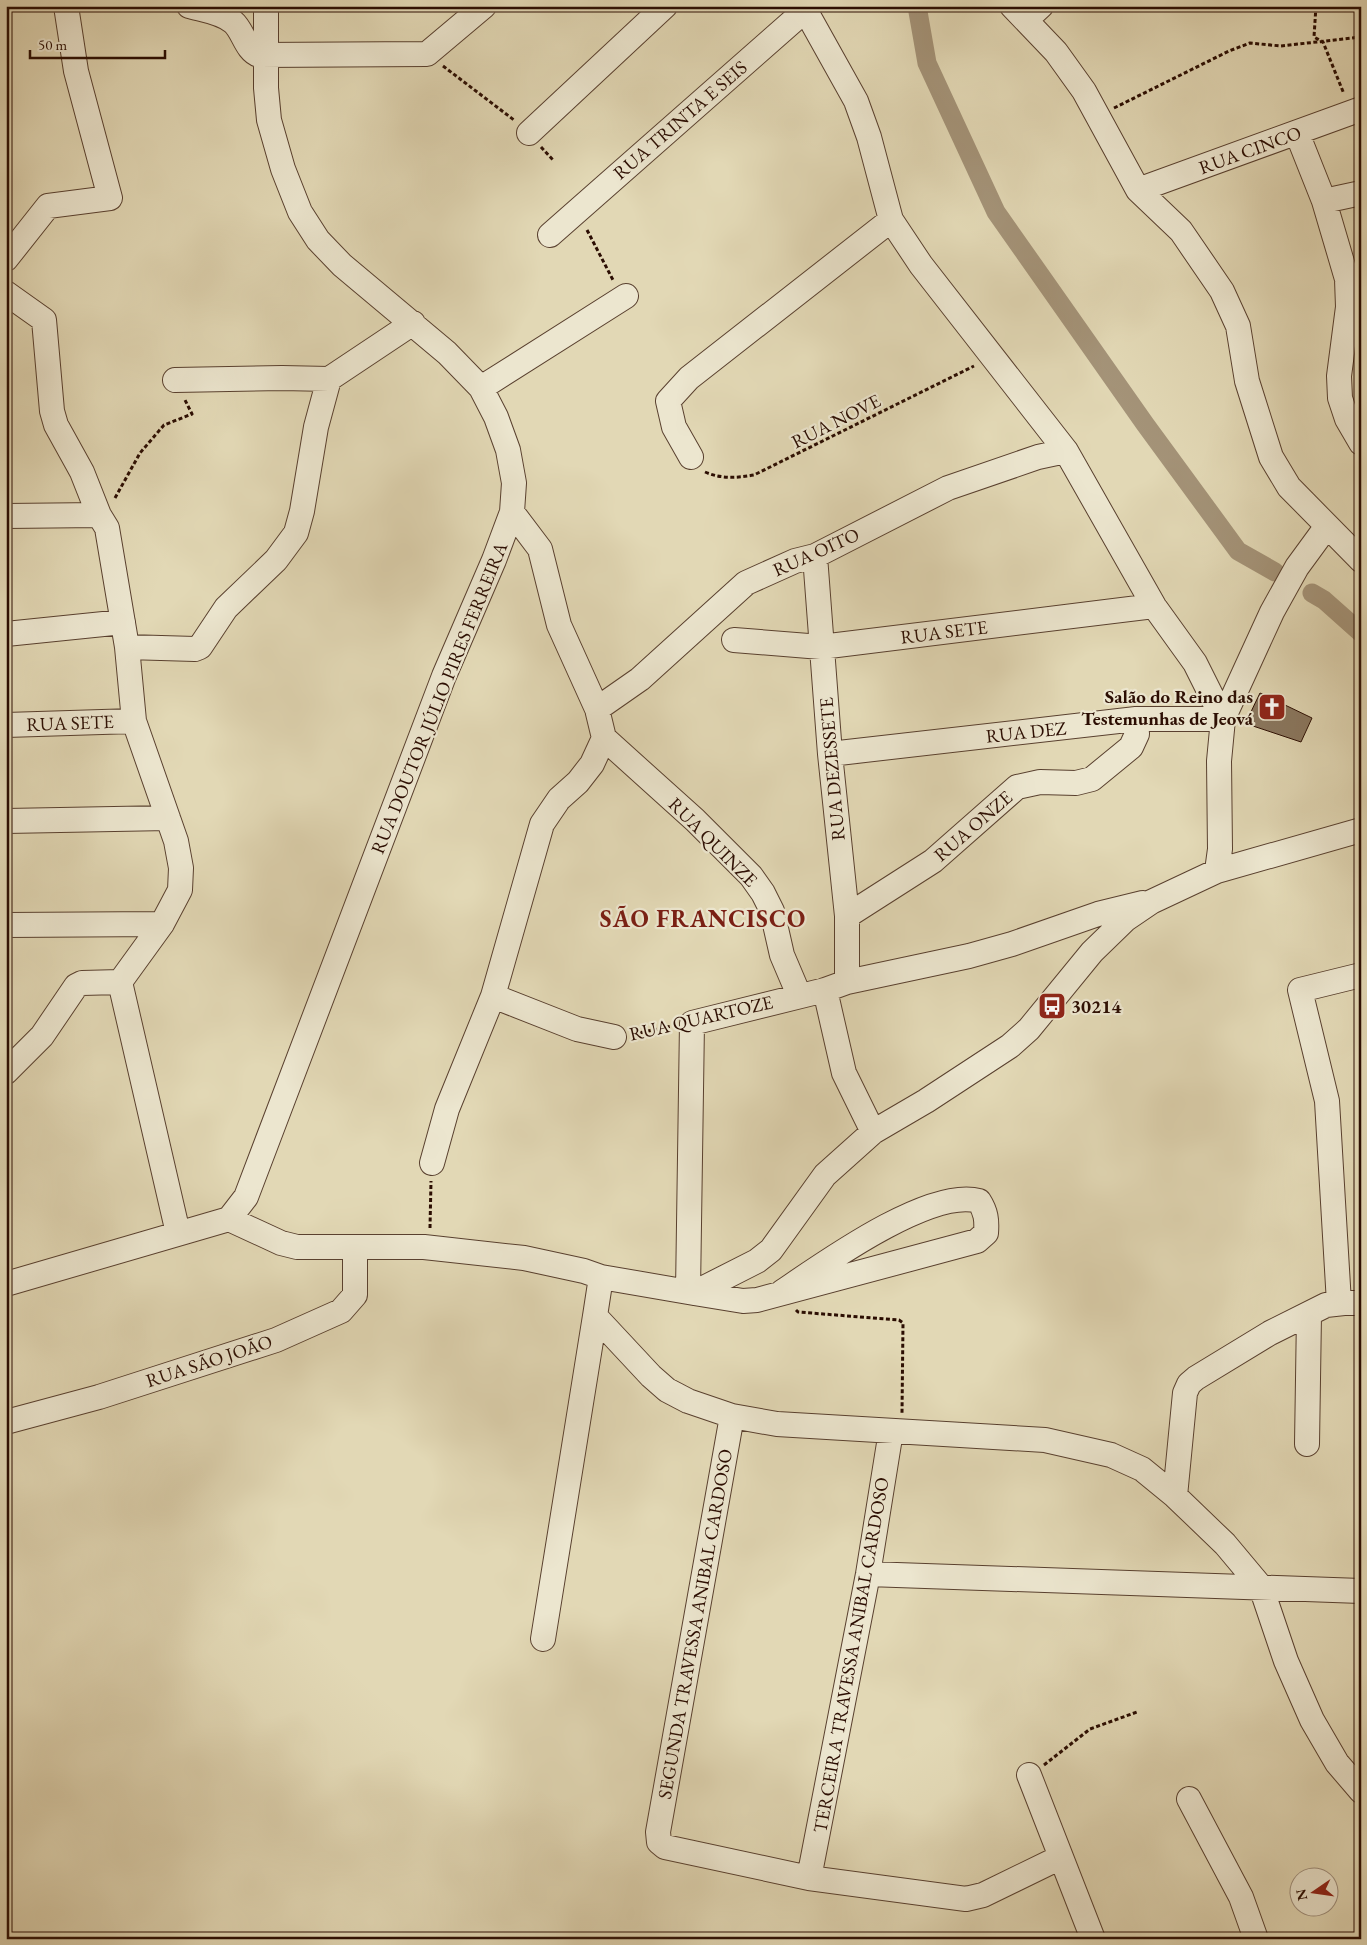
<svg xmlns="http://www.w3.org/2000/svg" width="1367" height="1945" font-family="'EB Garamond',serif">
  <rect width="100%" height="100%" fill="#e2d8b5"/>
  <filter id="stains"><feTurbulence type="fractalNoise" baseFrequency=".004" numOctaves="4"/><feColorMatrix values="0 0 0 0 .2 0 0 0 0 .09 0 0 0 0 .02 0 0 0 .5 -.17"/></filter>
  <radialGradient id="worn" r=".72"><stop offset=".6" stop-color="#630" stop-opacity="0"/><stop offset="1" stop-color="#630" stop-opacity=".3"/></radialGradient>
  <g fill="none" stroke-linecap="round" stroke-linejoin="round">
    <path stroke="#a49378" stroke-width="19" d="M917 6 927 63 996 212 1145 424 1238 551 1275 572
      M1312 593 1324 600 1361 633"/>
  </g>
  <path fill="#8a775f" stroke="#2b0d02" d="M1260 693 1312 718 1301 742 1253 726 1254 721 1248 718Z"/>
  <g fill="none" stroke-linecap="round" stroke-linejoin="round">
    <defs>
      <path id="minor" d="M189 6C203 10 221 12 233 22 243 30 246 51 259 55L427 54 484 6
        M803 6 856 101 869 137 891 220 921 265 1066 451 1154 606 1195 663 1223 719 1219 761 1220 849 1217 871
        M1012 6 1056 52 1084 91 1138 190 1181 231 1222 291 1238 326 1247 381 1271 457 1289 487 1361 560
        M1026 20 1041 6
        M529 133 665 6
        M1297 133 1324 201 1347 279 1348 307 1339 376 1340 398 1347 419 1361 443
        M1138 190 1361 109
        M1324 201 1361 193
        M550 235 810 6
        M6 259 48 206 110 198 76 71 66 6
        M6 293 44 320 52 411 56 425 82 472 99 515
        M175 380 282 378 329 379 413 323
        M481 388 626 296
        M691 457 674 427 668 401 689 378 891 220
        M6 516 99 515 107 528 127 647 134 721 176 841 181 868 180 890 162 924 120 982
        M815 556 830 754 847 916V982
        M6 634 123 622
        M734 640 821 647 1154 606
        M127 647 195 649 200 647 226 608 276 560 296 533 302 511 316 427 329 379
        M597 709 640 679 746 583 795 561 815 556 948 488 1038 457 1066 451
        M6 725 134 721
        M604 738 695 820 751 876 763 893 772 911 782 955 799 995
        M830 754 1136 719H1223L1272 612 1297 567 1327 526
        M6 821 168 818
        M847 916 933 861 1017 787 1040 782 1076 783 1092 779 1131 747 1137 734 1136 719
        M6 925 162 924
        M120 982 178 1233
        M825 990 844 1073 873 1132
        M493 996 577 1029 614 1037
        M6 1072 42 1036 76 986 82 983 120 982
        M432 1163 447 1109 493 996 542 824 559 799 578 782 592 764 604 738 597 709 559 625 540 549 512 512
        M229 1219 281 1243 297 1247H424L524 1258 584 1271 601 1277 694 1293 757 1261 771 1250 825 1175 873 1132 926 1101 1010 1046 1029 1029 1092 952 1126 919 1151 902 1217 871 1361 830
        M601 1277 595 1316 651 1376 667 1390 688 1401 732 1416 777 1424 1045 1440 1111 1455 1142 1469 1175 1496 1225 1544 1261 1587 1286 1661 1312 1720 1337 1763 1361 1791
        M6 1284 229 1219 246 1197 444 676 494 560 512 512 514 483 508 450 496 417 481 388 447 353 342 265 318 240 300 212 283 169 269 120 266 88V6
        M688 1291 692 1023 825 990 847 982 969 956 1012 944 1098 914 1143 903
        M694 1293 743 1301 757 1300 977 1241 986 1233C987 1220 986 1212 979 1201 930 1187 822 1265 782 1292
        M1339 1303 1327 1101 1300 990 1361 975
        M732 1416 658 1832 659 1842 665 1847 809 1878 966 1899 983 1895 1061 1857
        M6 1422 99 1397 276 1340 341 1311 355 1295V1247
        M1307 1444 1309 1314
        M1175 1496 1185 1393 1189 1384 1196 1378 1270 1333 1326 1305 1344 1303H1361
        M868 1574 1361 1591
        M543 1639 595 1316
        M1029 1775 1093 1939
        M1189 1799 1241 1897 1256 1939
        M809 1878 868 1574 891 1431"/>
    </defs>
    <use href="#minor" stroke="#59402f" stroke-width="26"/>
    <path stroke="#2b0d02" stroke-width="3" stroke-dasharray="4 2.5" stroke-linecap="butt" d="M1316 6 1314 37 1323 42 1344 94
      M443 66 514 120
      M1114 108 1229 51 1250 43 1281 46 1361 37
      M541 147 554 161
      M587 230 613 280
      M705 472C721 479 737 478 754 475L974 366
      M115 498 140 453 164 425 192 414 185 400
      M634 1034 672 1026
      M430 1228 431 1181
      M796 1310 798 1312 899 1320 903 1323 902 1413
      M1044 1765 1090 1729 1137 1712"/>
    <use href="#minor" stroke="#ece6cf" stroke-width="24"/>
  </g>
  <defs>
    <symbol id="church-square" viewBox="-11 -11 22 22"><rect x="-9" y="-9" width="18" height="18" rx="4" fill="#8f2418" stroke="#ece6cf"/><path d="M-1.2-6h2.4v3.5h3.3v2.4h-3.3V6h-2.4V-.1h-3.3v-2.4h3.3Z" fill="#fff"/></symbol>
    <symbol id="bus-square" viewBox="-11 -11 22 22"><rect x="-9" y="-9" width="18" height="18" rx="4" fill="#8f2418" stroke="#ece6cf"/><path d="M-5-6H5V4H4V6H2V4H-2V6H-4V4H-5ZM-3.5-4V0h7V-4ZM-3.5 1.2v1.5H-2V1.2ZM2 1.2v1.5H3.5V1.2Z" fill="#fff"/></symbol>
  </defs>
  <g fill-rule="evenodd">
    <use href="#church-square" x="1256" y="691" width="32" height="32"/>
    <use href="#bus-square" x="1036" y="990" width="32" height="32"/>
  </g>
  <g text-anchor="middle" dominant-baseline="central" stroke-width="4.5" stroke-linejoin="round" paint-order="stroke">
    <g font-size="19" fill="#2b0d02" stroke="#ece6cf">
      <text transform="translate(680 120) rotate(-41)">RUA TRINTA E SEIS</text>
      <text transform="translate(1250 150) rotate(-20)">RUA CINCO</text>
      <text transform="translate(836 421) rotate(-27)">RUA NOVE</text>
      <text transform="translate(816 552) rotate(-24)">RUA OITO</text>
      <text transform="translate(944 632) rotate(-7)">RUA SETE</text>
      <text transform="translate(439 698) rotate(-68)">RUA DOUTOR JÚLIO PIRES FERREIRA</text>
      <text transform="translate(70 723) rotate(-2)">RUA SETE</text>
      <text transform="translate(1026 732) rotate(-6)">RUA DEZ</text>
      <text transform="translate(832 769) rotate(-95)">RUA DEZESSETE</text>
      <text transform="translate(973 826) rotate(-41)">RUA ONZE</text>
      <text transform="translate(713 842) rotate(45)">RUA QUINZE</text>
      <text transform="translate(701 1018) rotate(-13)">RUA QUARTOZE</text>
      <text transform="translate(209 1361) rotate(-18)">RUA SÃO JOÃO</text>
      <text transform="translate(695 1624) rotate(-80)">SEGUNDA TRAVESSA ANIBAL CARDOSO</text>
      <text transform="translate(851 1655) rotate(-80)">TERCEIRA TRAVESSA ANIBAL CARDOSO</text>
    </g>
    <g font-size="19" font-weight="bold" fill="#2b0d02" stroke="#ece6cf" text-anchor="end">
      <text x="1253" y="696">Salão do Reino das<tspan x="1253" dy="22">Testemunhas de Jeová</tspan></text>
      <text x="1071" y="1006" text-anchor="start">30214</text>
    </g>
    <g font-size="24" font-weight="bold" letter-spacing="1" fill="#7a1f14" stroke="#ece6cf">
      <text x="703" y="918">SÃO FRANCISCO</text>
    </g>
  </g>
  <rect width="1367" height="1945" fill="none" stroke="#e2d8b5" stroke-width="25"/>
  <rect x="8" y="8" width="1352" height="1930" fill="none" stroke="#2b0d02" stroke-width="2.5"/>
  <rect x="12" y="12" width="1342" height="1920" fill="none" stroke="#2b0d02"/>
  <g transform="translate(1314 1892) rotate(257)"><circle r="24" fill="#ece6cf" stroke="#9f8f7d"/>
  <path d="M0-4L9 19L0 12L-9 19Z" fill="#8f2418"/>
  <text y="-8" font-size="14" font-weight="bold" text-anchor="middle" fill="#2b0d02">N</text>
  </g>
  <path d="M30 50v8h135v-8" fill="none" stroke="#2b0d02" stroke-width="2.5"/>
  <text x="38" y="50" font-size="15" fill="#2b0d02" stroke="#ece6cf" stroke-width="4" paint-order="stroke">50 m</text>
  <rect width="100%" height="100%" filter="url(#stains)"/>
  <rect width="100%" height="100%" fill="url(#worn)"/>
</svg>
